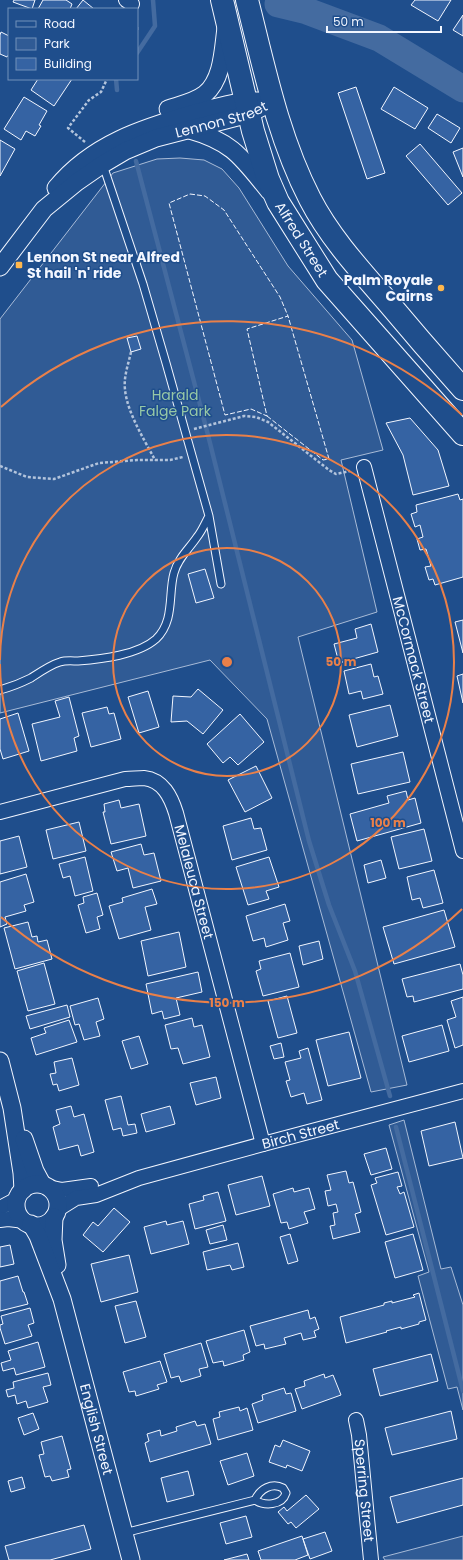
<svg xmlns="http://www.w3.org/2000/svg" width="463" height="1560" font-family="Poppins,sans-serif">
  <rect width="100%" height="100%" fill="#1f4e8c"/>
  <path fill="#305b95" stroke="#a8bbd7" d="M180 158 204 160 222 169 239 188 288 266 352 340 383 450 341 460 377 612 298 637 407 1085 371 1092 267 719 210 660 0 713V319L113 173 157 159Z
    M404 1120 441 1269 451 1267 463 1305V1410L457 1387 448 1389 418 1276 429 1272 389 1125Z
    M463 1536V1560H385L383 1557Z"/>
  <g fill="none" stroke-linecap="round" stroke-linejoin="round">
    <path stroke="#446ba0" stroke-width="4.5" d="M137 53 155 26 153 0
      M116 79 117 90
      M136 161 208 435 309 841 329 905 355 971 390 1096
      M396 1127 463 1391"/>
    <path stroke="#446ba0" stroke-width="27" d="M278 4 307 11 379 38 463 89"/>
  </g>
  <path fill="#3563a3" stroke="#f2f6ff" d="M14 0H35L32 9 13 2Z
    M43 0H66L72 4 70 9H38Z
    M83 0 94 9H76Z
    M415 0H451L438 21 411 5Z
    M463 15V36L453 30Z
    M1 32 9 36V54L7 57 0 54V35Z
    M38 79H72L54 106 31 90Z
    M356 87 385 173 367 179 338 93Z
    M394 87 428 108 415 129 381 109Z
    M24 97 47 111 39 125 41 126 35 136 26 131 21 140 4 129Z
    M437 114 460 128 451 143 428 128Z
    M0 140 15 149 0 176Z
    M420 144 462 193 448 205 406 156Z
    M463 148V177L453 152Z
    M137 336 141 349 131 352 127 338Z
    M410 418 438 450 449 486 413 495 403 455 386 423Z
    M458 494 460 500 463 499V577L435 585 433 579 429 580 425 567 431 566 426 549 420 550 417 539 423 537 420 525 415 527 411 514 417 512 416 505Z
    M205 569 214 598 196 603 188 574Z
    M463 620V653L455 622Z
    M371 624 378 652 339 663 334 644 357 638 355 629Z
    M371 664 374 677 378 676 383 694 363 699 361 691 349 694 344 671Z
    M463 674V703L457 676Z
    M198 689 223 710 203 734 187 721 171 722 173 696 191 697Z
    M148 691 159 727 139 733 128 697Z
    M69 697 79 736 74 738 77 751 41 761 32 724 60 717 55 701Z
    M390 705 398 736 357 747 349 715Z
    M107 707 109 714 114 713 121 739 91 747 82 713Z
    M18 713 29 751 3 759 0 749V719Z
    M240 714 264 742 238 765 230 757 223 763 207 744Z
    M403 752 410 782 358 794 351 764Z
    M256 766 272 798 245 812 228 780Z
    M406 791 408 800 415 798 421 823 357 841 350 814 389 803 387 796Z
    M119 800 121 808 139 804 146 836 111 844 103 812H105L104 804Z
    M251 818 254 829 261 828 267 850 232 860 223 826Z
    M79 822 86 851 53 859 46 830Z
    M424 829 432 861 399 869 391 837Z
    M19 836 27 867 0 874V841Z
    M141 844 144 855 154 853 161 881 133 888 128 868 117 871 111 852Z
    M85 857 93 891 75 896 70 876 63 878 59 864Z
    M269 857 279 887 266 891 269 899 248 905 236 867Z
    M381 860 386 878 368 883 364 865Z
    M434 870 443 903 423 908 420 898 412 900 407 877Z
    M26 874 34 902 24 905 26 911 5 917 7 924 0 927V882Z
    M152 889 157 904 145 907 151 930 119 939 109 906 123 902 122 898Z
    M97 893 103 915 97 917 100 929 86 933 78 905 84 903 83 897Z
    M285 904 290 921 283 923 288 940 266 947 264 938 253 941 246 916Z
    M444 910 455 947 394 964 383 927Z
    M28 922 32 937 37 936 38 942 47 940 52 959 15 969 4 928Z
    M179 932 186 967 148 976 141 941Z
    M319 941 323 959 303 965 299 946Z
    M290 953 299 987 263 996 256 971 261 969 259 961Z
    M44 963 55 1004 28 1011 17 971Z
    M460 964 463 975V989L414 1002 413 996 407 997 402 979Z
    M198 972 202 992 176 998 180 1015 164 1019 162 1011 152 1014 146 984Z
    M287 996 297 1033 278 1038 268 1001Z
    M463 997V1045L455 1048 447 1020 456 1017 451 1001Z
    M98 998 104 1019 96 1022 100 1036 84 1040 79 1024 75 1025 70 1006Z
    M67 1005 70 1017 30 1029 26 1016Z
    M192 1018 194 1027 202 1025 210 1057 183 1064 178 1048 171 1049 165 1025Z
    M69 1020 77 1042 36 1055 31 1038 46 1033 44 1028Z
    M442 1025 449 1051 409 1062 402 1036Z
    M349 1032 361 1078 328 1086 316 1040Z
    M139 1036 148 1064 131 1069 122 1041Z
    M281 1043 284 1057 274 1059 270 1046Z
    M308 1048 322 1100 307 1104 304 1093 291 1097 286 1081 290 1080 285 1062 301 1058 299 1051Z
    M72 1058 79 1085 59 1091 57 1084 53 1085 50 1074 56 1073 54 1062Z
    M216 1077 221 1098 196 1105 190 1083Z
    M121 1096 128 1125 135 1124 137 1133 123 1136 121 1128 113 1130 105 1100Z
    M71 1106 74 1117 84 1114 94 1152 81 1156 78 1145 59 1150 53 1127 60 1124 56 1110Z
    M170 1106 175 1124 146 1132 141 1114Z
    M455 1122 463 1158 429 1166 421 1131Z
    M386 1148 392 1169 371 1175 364 1154Z
    M346 1171 349 1183 353 1182 361 1212 355 1214 360 1232 333 1239 330 1226 335 1225 333 1213 338 1212 336 1204 328 1206 325 1191 331 1190 327 1175Z
    M398 1172 402 1186 397 1187 400 1194 404 1192 414 1227 386 1235 371 1185 377 1183 375 1178Z
    M262 1176 270 1206 236 1215 228 1185Z
    M293 1188 294 1192 309 1188 315 1209 304 1212 308 1223 289 1229 287 1222 281 1223 273 1194Z
    M218 1192 226 1221 195 1229 189 1204 204 1200 203 1196Z
    M114 1208 130 1222 103 1252 83 1235 93 1222 98 1226Z
    M166 1221 167 1225 183 1221 189 1244 151 1254 144 1227Z
    M223 1225 227 1240 210 1244 206 1230Z
    M290 1234 298 1261 288 1264 280 1237Z
    M413 1234 423 1270 395 1278 385 1242Z
    M238 1243 244 1267 232 1270 230 1265 207 1270 203 1252Z
    M10 1245 14 1264 0 1267V1247Z
    M129 1255 138 1292 101 1302 91 1264Z
    M18 1276 23 1292H24L28 1304 0 1311V1281Z
    M419 1293 426 1320 419 1322V1324L401 1329V1327L386 1331 387 1332 346 1343 340 1317 384 1305V1303L392 1301V1303L415 1297 413 1295Z
    M136 1301 146 1337 125 1343 115 1306Z
    M30 1308 34 1323 28 1325 32 1336 5 1344 0 1328V1325L3 1324 1 1316Z
    M308 1310 310 1319 315 1317 319 1329 314 1331 316 1337 303 1340 301 1333 284 1338 286 1344 265 1349 264 1344 256 1346 250 1326Z
    M244 1330 250 1352 243 1355 244 1360 224 1366 223 1361 213 1363 206 1341Z
    M38 1342 45 1367 16 1375 14 1368 3 1371 1 1363 11 1360 8 1351Z
    M201 1343 208 1367 199 1369 201 1376 181 1382 179 1376 171 1378 164 1354Z
    M431 1354 438 1381 380 1396 373 1369Z
    M160 1361 167 1382 157 1385 159 1389 136 1396 135 1391 129 1392 123 1372Z
    M48 1373 51 1385 43 1387 48 1402 28 1408 26 1401 17 1404 15 1395 8 1397 6 1390 14 1388 13 1382Z
    M324 1374 325 1378 333 1375 341 1395 302 1409 295 1389 305 1386 304 1381Z
    M284 1388 286 1394 291 1393 296 1411 258 1423 252 1404 263 1400 262 1395Z
    M239 1407 240 1411 247 1408 253 1430 218 1440 213 1419 220 1417 219 1412Z
    M451 1411 457 1439 392 1455 385 1428Z
    M33 1413 39 1429 24 1435 18 1418Z
    M195 1421 197 1426 205 1424 211 1444 150 1462 145 1443 149 1441 147 1434 160 1430 161 1436 177 1431 176 1427Z
    M62 1436 71 1469 67 1470 69 1477 52 1481 50 1476 45 1477 39 1455 44 1454 41 1442Z
    M283 1440 310 1451 302 1471 287 1465 286 1468 269 1462 275 1445 280 1447Z
    M247 1453 254 1476 228 1485 220 1461Z
    M188 1471 194 1495 167 1502 161 1478Z
    M22 1477 25 1488 11 1492 8 1481Z
    M463 1478V1505L397 1523 390 1497Z
    M306 1495 319 1509 296 1528 291 1522 288 1524 278 1512 284 1507 287 1511Z
    M246 1516 252 1537 226 1544 220 1523Z
    M84 1525 91 1549 50 1560H9L5 1546Z
    M325 1532 332 1551 310 1559 303 1539Z
    M302 1536 308 1555 295 1560H261L258 1551Z
    M247 1554 249 1560H224Z"/>
  <g fill="none" stroke-linecap="round" stroke-linejoin="round">
    <defs>
      <path id="service" d="M209 516 221 584
        M0 690C11 687 21 683 31 678 40 672 50 665 60 662 66 660 73 661 78 661 102 659 138 655 156 639 175 621 168 594 174 573 178 558 189 549 197 537 202 531 205 523 209 516L166 363 143 284 103 165
        M124 1533 255 1500C260 1489 272 1482 283 1488L286 1493C282 1506 264 1506 255 1500"/>
      <g id="minor">
        <path d="M126 0 132 4"/>
        <path id="s1" d="M364 467 463 851"/>
        <path id="s2" d="M0 812 125 779C131 779 138 778 144 778 163 780 171 797 176 813L263 1144"/>
        <path d="M48 1187 62 1190 91 1186"/>
        <path d="M0 1208 17 1199"/>
        <path id="s3" d="M56 1214 60 1208 76 1198 96 1195 139 1178 263 1144 463 1091"/>
        <path d="M0 1220 8 1219 25 1221"/>
        <path id="s4" d="M356 1420 359 1435 371 1560"/>
      </g>
      <g id="tertiary">
        <path d="M168 109C180 105 195 102 205 94 223 79 223 49 226 28"/>
        <path d="M190 130C233 142 242 158 269 191"/>
        <path d="M56 188C92 144 143 128 195 113 216 107 237 101 258 101"/>
        <path id="s5" d="M0 267 44 209 77 182 103 164 125 151 156 138 249 114 274 101"/>
        <path d="M0 1061 12 1108 22 1173 23 1190"/>
        <path d="M24 1139 35 1171 42 1184"/>
        <circle cx="37" cy="1205" r="21"/>
        <path d="M54 1217 53 1240 57 1265"/>
        <path id="s6" d="M31 1224 38 1236 62 1299 131 1560"/>
      </g>
      <g id="primary">
        <path id="s7" d="M222 0 253 131 268 179 278 202 327 280 463 434"/>
        <path d="M247 0C264 67 278 137 310 199 329 236 358 268 386 300 411 330 437 360 463 389"/>
      </g>
    </defs>
    <use href="#service" stroke="#f2f6ff" stroke-width="9"/>
    <use href="#minor" stroke="#f2f6ff" stroke-width="16"/>
    <use href="#tertiary" stroke="#f2f6ff" stroke-width="19"/>
    <use href="#primary" stroke="#f2f6ff" stroke-width="24"/>
    <path stroke="#b3c4dc" stroke-width="2.5" stroke-dasharray="3 2" stroke-linecap="butt" d="M137 27V31
      M85 142 68 128 89 100 101 92 107 79
      M131 352C129 361 126 370 125 379 122 405 143 437 155 460
      M194 429 244 416 256 417 268 422 329 470 336 474 350 471
      M0 466 27 477 54 479 99 463 137 460H170L183 457"/>
    <use href="#service" stroke="#1f4e8c" stroke-width="7"/>
    <use href="#minor" stroke="#1f4e8c" stroke-width="14"/>
    <use href="#tertiary" stroke="#1f4e8c" stroke-width="17"/>
    <use href="#primary" stroke="#1f4e8c" stroke-width="22"/>
    <path stroke="#f2f6ff" stroke-width="1" stroke-dasharray="5 2" stroke-linecap="butt" d="M190 194 205 196 224 210 280 297 288 316 247 329 267 416 251 409 225 415 169 203Z
      M267 416 323 460 329 459 288 316"/>
  </g>
  <g fill="none" stroke="#ea8049" stroke-width="2">
    <circle cx="227" cy="662" r="114"/>
    <path d="M0 660A227 227 0 1 1 0 664"/>
    <path d="M462 909A341 341 0 0 1 1 917M1 407A341 341 0 0 1 462 415"/>
  </g>
  <g fill="#ffb74d" stroke="#1f4e8c" stroke-width="1.5">
    <rect x="15" y="261" width="8" height="8" rx="2"/>
    <circle cx="441" cy="288" r="4"/>
  </g>
  <g text-anchor="middle" dominant-baseline="central" stroke-width="3" stroke-linejoin="round" paint-order="stroke">
    <g font-size="14" fill="#f2f6ff" stroke="#1f4e8c">
      <text stroke="none"><textPath href="#s5" startOffset="274">Lennon Street</textPath></text>
      <text stroke="none"><textPath href="#s7" startOffset="254">Alfred Street</textPath></text>
      <text stroke="none"><textPath href="#s1" startOffset="199">McCormack Street</textPath></text>
      <text stroke="none"><textPath href="#s2" startOffset="270">Melaleuca Street</textPath></text>
      <text stroke="none"><textPath href="#s3" startOffset="260">Birch Street</textPath></text>
      <text stroke="none"><textPath href="#s6" startOffset="216">English Street</textPath></text>
      <text stroke="none"><textPath href="#s4" startOffset="71">Sperring Street</textPath></text>
    </g>
    <g font-size="14" font-weight="bold" fill="#f2f6ff" stroke="#1f4e8c" text-anchor="start">
      <text x="27" y="257">Lennon St near Alfred<tspan x="27" dy="16">St hail 'n' ride</tspan></text>
      <text x="433" y="280" text-anchor="end">Palm Royale<tspan x="433" dy="16">Cairns</tspan></text>
    </g>
    <g font-size="14" fill="#97c8a6" stroke="#1f4e8c">
      <text x="175" y="395">Harald<tspan x="175" dy="16">Falge Park</tspan></text>
    </g>
  </g>
  <circle cx="227" cy="662" r="6" fill="#ea8049" stroke="#1f4e8c" stroke-width="2"/>
  <g font-size="12" text-anchor="middle" font-weight="bold" fill="#ea8049" stroke="#1f4e8c" stroke-width="3" stroke-linejoin="round" paint-order="stroke">
    <text x="341" y="666">50 m</text>
    <text x="388" y="827">100 m</text>
    <text x="227" y="1007">150 m</text>
  </g>
  <rect x="8" y="8" width="130" height="72" fill="#1f4e8c" stroke="#7391ba"/>
  <rect x="16" y="21" width="20" height="6" fill="#1f4e8c" stroke="#7391ba"/>
  <text x="44" y="28" font-size="12" fill="#f2f6ff">Road</text>
  <rect x="16" y="38" width="20" height="12" fill="#305b95" stroke="#7391ba"/>
  <text x="44" y="48" font-size="12" fill="#f2f6ff">Park</text>
  <rect x="16" y="58" width="20" height="12" fill="#3563a3" stroke="#7391ba"/>
  <text x="44" y="68" font-size="12" fill="#f2f6ff">Building</text>
  <path d="M327 26v6h114v-6" fill="none" stroke="#f2f6ff" stroke-width="2"/>
  <text x="333" y="26" font-size="12" fill="#f2f6ff" stroke="#1f4e8c" stroke-width="3" paint-order="stroke">50 m</text>
</svg>
